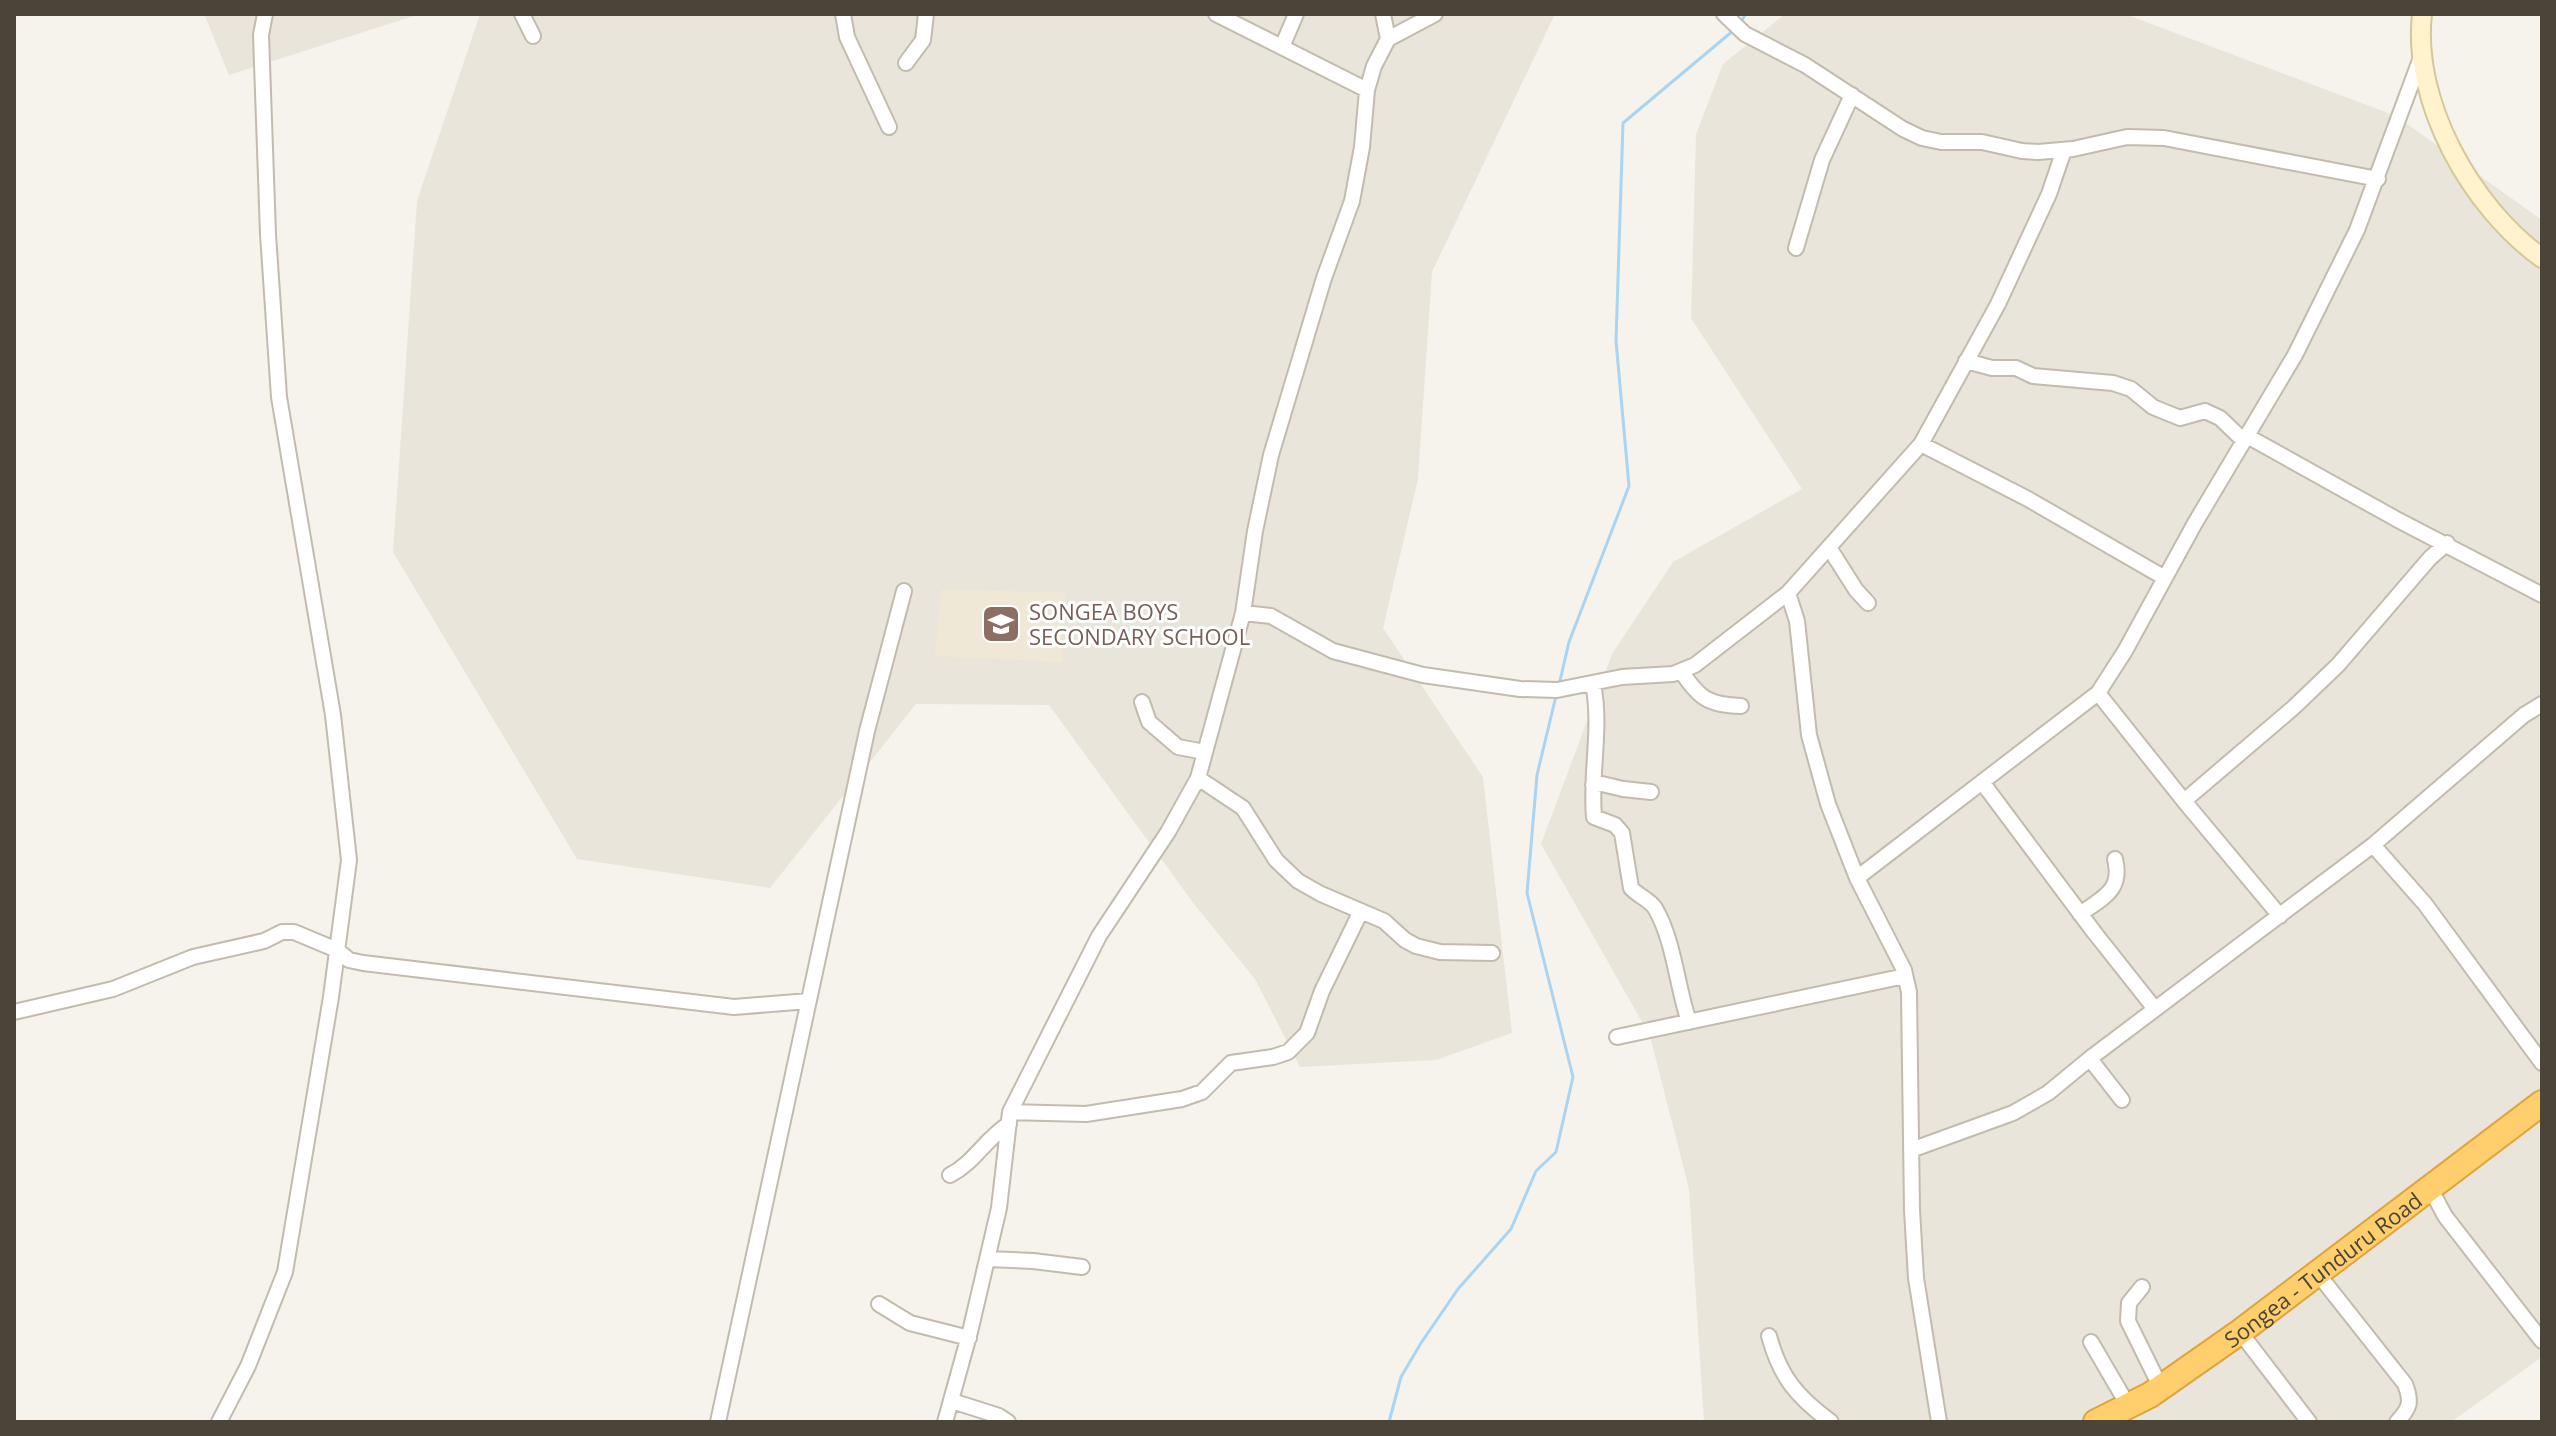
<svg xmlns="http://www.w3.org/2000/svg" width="2556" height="1436" font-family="'Open Sans',sans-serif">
  <rect width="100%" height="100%" fill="#f6f3ec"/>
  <path fill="#eae5da" d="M204 14H420L229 75Z
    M480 14H1555L1432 272 1418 479 1383 628 1483 777 1512 1033 1436 1060 1300 1067 1255 979 1194 904 1049 705 916 704 770 888 577 859 393 552 417 201Z
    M1785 14H2125L2396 116 2542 220V1357L2451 1422H1704L1689 1189 1650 1036 1541 844 1612 654 1673 562 1802 489 1691 318 1696 134 1723 64Z"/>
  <path fill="#efe8d6" d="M941 590 1065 592 1062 662 935 656Z"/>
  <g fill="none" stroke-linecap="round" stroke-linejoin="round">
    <path stroke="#a9d4f2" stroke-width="3" d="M1739 24 1746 14
      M1559 685 1569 642 1629 486 1616 341 1623 123 1734 30
      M1389 1422 1401 1377 1421 1343 1458 1289 1511 1229 1536 1171 1556 1152 1573 1077 1527 893 1537 775 1556 696"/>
    <defs>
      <path id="street" d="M522 14 533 36
        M843 14 847 37 889 127
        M1216 14 1367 90
        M1724 14 1745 34 1805 65 1903 129 1922 138 1941 142H1982L2022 151 2038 152 2073 149 2127 137 2164 138 2378 179
        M1388 39 1435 14
        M1282 47 1296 14
        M906 63 923 40 926 14
        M1796 248 1822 160 1852 95
        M1966 361 1992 368H2016L2033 376 2113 383 2131 389 2153 407 2180 418 2205 411 2220 418 2244 441
        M2247 436 2398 520 2542 595
        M1921 444 2028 499 2165 578
        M1830 549 1856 590 1868 603
        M1788 593 1797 621 1809 735 1828 804 1857 878 1904 970 1909 992 1912 1210 1916 1278 1939 1422
        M1243 613 1271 616 1333 651 1423 675 1520 689 1557 690 1622 677 1673 674 1695 665 1788 593 1921 444 1998 304 2049 194 2064 150
        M1681 671C1699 698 1708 705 1741 706
        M1593 684C1602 728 1590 772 1594 817L1615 825 1622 833 1631 888C1638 896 1649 899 1655 908 1674 940 1677 987 1689 1022
        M2098 693 2184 801 2280 916
        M1142 702 1149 722 1178 747 1205 752
        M1198 778 1243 808 1276 860 1298 881 1321 894 1384 921 1405 940 1416 946 1440 952 1492 953
        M1982 782 2094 932 2155 1009
        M1593 785 1602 784 1623 789 1651 792
        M2184 801 2293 708 2338 665 2430 558 2447 543
        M2373 845 2425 904 2542 1063
        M1857 878 2098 693 2125 651 2195 523 2295 355 2357 230 2422 55
        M2080 914C2102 898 2123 891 2115 859
        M14 1012 113 989 193 957 264 941 282 932H294L337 950 349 960 363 963 734 1007 809 1001
        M1617 1037 1905 976
        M2090 1059 2122 1100
        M1010 1112 1086 1114 1182 1099 1202 1092 1231 1063 1273 1057 1288 1052 1307 1033 1322 991 1361 911
        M1911 1150 2013 1113 2048 1093 2093 1056 2373 845 2524 715 2542 704
        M950 1175C974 1163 986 1138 1009 1124
        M2430 1188 2445 1216 2542 1341
        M987 1259 1033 1261 1082 1267
        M2318 1274 2405 1384C2412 1402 2410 1408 2397 1422
        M2142 1287 2129 1303 2128 1321 2161 1388
        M879 1304 910 1323 969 1338
        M2240 1332 2309 1422
        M1769 1336C1780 1377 1797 1397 1831 1422
        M2091 1342 2129 1407
        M952 1401 999 1416 1008 1422
        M219 1422 248 1366 285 1272 331 997 349 860 333 715 279 397 268 234 261 35 265 14
        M718 1422 867 731 904 591
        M945 1422 970 1332 999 1208 1010 1112 1099 936 1168 832 1198 778 1243 613 1255 531 1271 455 1324 278 1352 201 1362 147 1367 90 1374 66 1388 39 1383 14"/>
      <path id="secondary" d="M2422 14C2412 102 2471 207 2542 258"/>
      <g id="highway">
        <path id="s1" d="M2096 1422 2150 1395 2240 1332 2542 1103"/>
      </g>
    </defs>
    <use href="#street" stroke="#c2bbae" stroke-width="18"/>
    <use href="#secondary" stroke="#d6c79b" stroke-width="22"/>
    <use href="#highway" stroke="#e0a43c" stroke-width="28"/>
    <use href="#street" stroke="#fff" stroke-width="14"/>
    <use href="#secondary" stroke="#fff3cd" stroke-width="18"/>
    <use href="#highway" stroke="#ffcf6e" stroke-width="24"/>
  </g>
  <defs>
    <symbol id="school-square" viewBox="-11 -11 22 22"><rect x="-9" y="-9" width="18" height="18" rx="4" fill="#8d6e63" stroke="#fff"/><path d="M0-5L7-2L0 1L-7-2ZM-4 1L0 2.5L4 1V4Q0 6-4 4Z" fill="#fff"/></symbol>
  </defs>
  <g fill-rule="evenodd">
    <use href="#school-square" x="979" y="602" width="44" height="44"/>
  </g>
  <g text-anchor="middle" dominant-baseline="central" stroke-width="6" stroke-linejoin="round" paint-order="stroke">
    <g font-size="22" fill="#785e54" stroke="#fff" text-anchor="start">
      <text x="1029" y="611">SONGEA BOYS<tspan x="1029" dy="25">SECONDARY SCHOOL</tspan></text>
    </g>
    <g font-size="22" fill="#4b4439" stroke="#fff">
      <text stroke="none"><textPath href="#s1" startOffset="274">Songea - Tunduru Road</textPath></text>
    </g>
  </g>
  <rect width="2556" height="1436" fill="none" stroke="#4b4439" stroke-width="32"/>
</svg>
